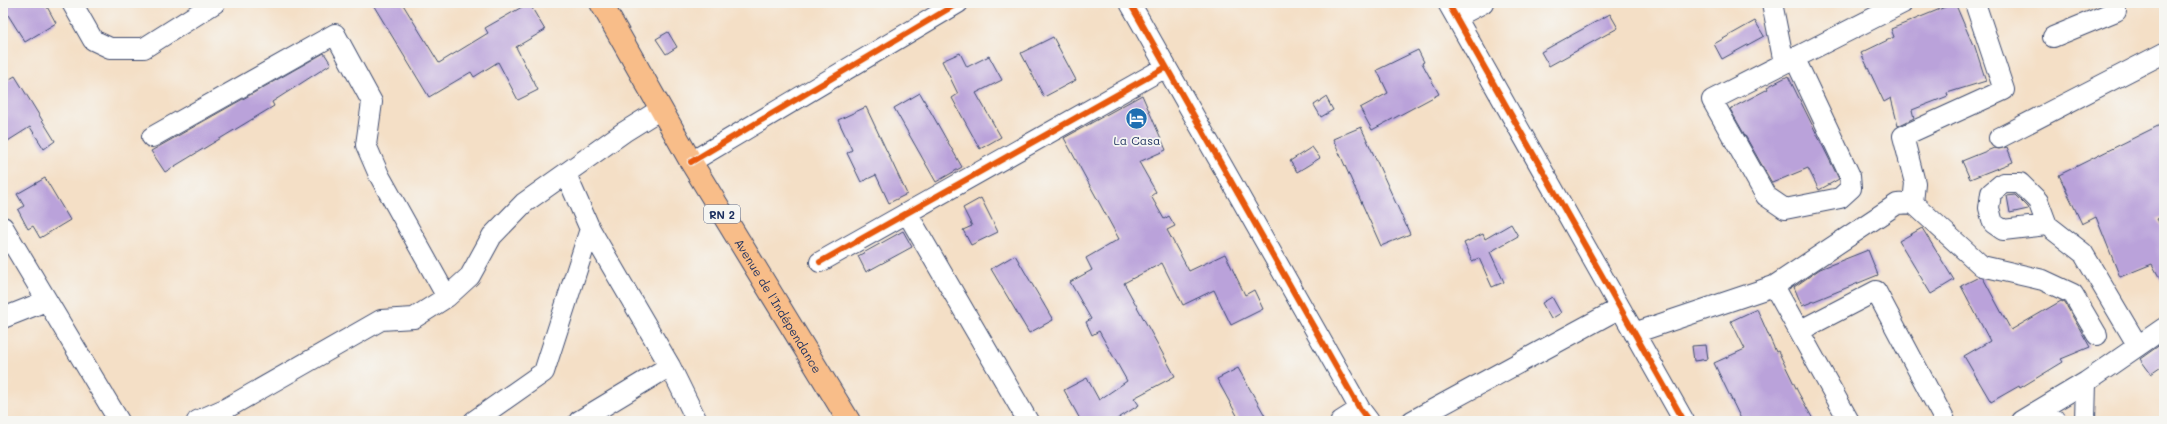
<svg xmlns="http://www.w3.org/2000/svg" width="2167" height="424" font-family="Mali,sans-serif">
  <rect width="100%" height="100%" fill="#f6f6f2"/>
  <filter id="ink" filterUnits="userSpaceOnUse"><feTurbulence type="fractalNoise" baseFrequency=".025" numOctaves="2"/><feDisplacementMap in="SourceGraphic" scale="8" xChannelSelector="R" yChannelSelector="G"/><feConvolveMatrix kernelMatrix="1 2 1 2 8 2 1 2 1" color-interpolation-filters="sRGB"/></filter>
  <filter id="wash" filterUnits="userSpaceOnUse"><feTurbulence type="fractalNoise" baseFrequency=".012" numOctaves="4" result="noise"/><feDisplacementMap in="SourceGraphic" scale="16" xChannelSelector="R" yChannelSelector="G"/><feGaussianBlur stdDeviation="0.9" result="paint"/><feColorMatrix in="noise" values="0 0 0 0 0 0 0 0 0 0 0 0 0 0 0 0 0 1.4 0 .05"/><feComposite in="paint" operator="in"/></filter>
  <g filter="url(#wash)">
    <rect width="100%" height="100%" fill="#f4dfc6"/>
    <g id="blocks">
      <path fill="#baa2da" d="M3 3H45L56 23 25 42 3 7Z
        M372 3H402L439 63 488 33 485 28 529 3 545 30 516 47 538 90 518 100 498 62 474 77 471 72 429 97Z
        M1955 3 1973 45 1974 44 1986 81 1947 93 1948 96 1912 110 1914 118 1898 126 1891 98 1884 102 1861 53 1894 37 1891 29Z
        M1610 14 1618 28 1549 66 1541 52Z
        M1755 21 1764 36 1722 59 1714 44Z
        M668 32 677 47 666 54 656 39Z
        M1053 37 1076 80 1044 97 1021 53Z
        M1418 50 1424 62 1422 63 1439 94 1372 130 1360 108 1388 93 1377 70Z
        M324 53 331 64 272 102 274 106 165 172 151 151Z
        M960 53 967 67 989 56 1002 80 976 93 1001 137 980 149 952 98 958 94 942 61Z
        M15 76 55 141 44 149 30 127 3 144V83Z
        M1788 76 1839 179 1819 190 1808 168 1772 183 1730 109 1768 89 1767 87Z
        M920 93 962 167 936 182 894 108Z
        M1142 95 1166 150 1139 162 1156 192 1151 196 1164 219 1169 216 1175 226 1167 230 1189 271 1225 254 1245 295 1254 290 1263 309 1231 325 1214 290 1183 305 1162 263 1124 283 1175 376 1134 398 1139 405 1114 421H1081L1064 390 1087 378 1099 400 1127 381 1099 331 1092 335 1086 322 1091 319 1070 282 1092 270 1086 258 1119 239 1064 138Z
        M1326 97 1333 110 1321 117 1314 105Z
        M866 107 907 194 889 203 876 175 861 182 847 153 852 150 838 120Z
        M2164 123V216L2157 219 2164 231V286L2152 264 2120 277 2096 217 2082 224 2059 175Z
        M1361 127 1410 234 1381 246 1333 139Z
        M1312 147 1320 158 1297 172 1290 161Z
        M2007 147 2013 162 1970 179 1962 161 1994 148 1999 149Z
        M45 178 70 220 40 238 33 226 28 229 18 210 24 206 17 194Z
        M2015 195 2027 207 2028 209 2010 213 2007 196Z
        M981 198 998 232 971 245 963 230 972 226 963 208Z
        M1511 224 1518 236 1490 252 1504 282 1492 287 1479 258 1472 261 1464 243 1483 234 1485 239Z
        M1922 228 1954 280 1931 294 1899 241Z
        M903 231 912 247 866 272 858 256Z
        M1868 250 1878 275 1802 306 1794 287 1820 269Z
        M1015 255 1053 320 1029 333 991 269Z
        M1979 277 1983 278 2011 330 2061 301 2065 303 2090 347 2061 359 2063 362 2020 388 2019 386 1991 402 1964 356 1990 341 1961 286Z
        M1552 297 1561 313 1551 319 1542 303Z
        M1757 309 1776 352 1778 351 1798 392 1814 421H1742L1726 388 1714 363 1745 349 1731 321Z
        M2164 342V365L2151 374 2140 359Z
        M1706 345 1708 359 1694 361 1692 346Z
        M1238 368 1268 421H1240L1217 379Z"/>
    </g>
  </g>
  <g filter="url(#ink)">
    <use href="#blocks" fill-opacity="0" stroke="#3c496e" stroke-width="1"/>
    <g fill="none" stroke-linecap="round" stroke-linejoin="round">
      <defs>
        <path id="minor" d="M72 3 93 40 110 48H144L215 3
          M1130 3 1360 409 1369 421
          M1448 3 1684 421
          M1772 3 1784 63
          M1456 17 1483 3
          M2053 37 2116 11V3
          M1794 57 1850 176 1851 188 1840 198 1785 209 1766 196 1712 100 1903 3
          M152 137 335 34 372 102 366 145 379 175 447 297
          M1999 138 2164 53
          M691 162 958 3
          M566 174 590 229 670 366 697 421
          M1913 203 1915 183 1903 136 2004 90 1975 3
          M907 213 1028 421
          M2047 225 2003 230 1993 223 1989 208 1991 193 2003 183H2020L2038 201 2047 225 2083 253 2138 346
          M3 227 119 421
          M820 262 1166 67
          M1774 286 1849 421
          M3 318 46 301
          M1799 331 1876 291 1945 421
          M1634 333 1774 286 1897 204 1913 203 1982 266 2043 280 2073 294 2097 335
          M2036 412 2057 421
          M197 421 227 408 381 320 414 318 447 297 470 276 492 236 524 203 624 132 661 109
          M474 421 544 372 590 229
          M579 421 670 366
          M1341 421 1360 409
          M1412 421 1620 308
          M2021 421 2086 382 2164 328
          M2085 421 2086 382"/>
        <g id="major">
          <path id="s1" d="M601 3 691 162 849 421"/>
        </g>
      </defs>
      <use href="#minor" stroke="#3c496e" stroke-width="22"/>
      <use href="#major" stroke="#3c496e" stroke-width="24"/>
      <use href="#minor" stroke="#fff" stroke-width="20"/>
      <use href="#major" stroke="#f8bd89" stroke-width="22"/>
      <defs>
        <path id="cycleway" d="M1130 3 1360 409 1369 421
          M1448 3 1684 421
          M691 162 958 3
          M820 262 1166 67"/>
      </defs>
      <use href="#cycleway" stroke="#f6f6f2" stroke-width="8"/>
      <use href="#cycleway" stroke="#e8590c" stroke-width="6"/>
    </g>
  </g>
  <defs>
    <symbol id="hotel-disc" viewBox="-11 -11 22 22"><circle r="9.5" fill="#1f6fb2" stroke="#f6f6f2"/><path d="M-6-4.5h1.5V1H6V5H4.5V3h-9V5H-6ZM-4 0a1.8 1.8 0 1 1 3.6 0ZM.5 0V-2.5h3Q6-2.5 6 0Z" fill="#fff"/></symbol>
  </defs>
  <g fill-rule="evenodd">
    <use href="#hotel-disc" x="1124" y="106" width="25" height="25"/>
  </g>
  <g text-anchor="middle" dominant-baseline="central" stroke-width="3.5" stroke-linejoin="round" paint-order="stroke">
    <rect fill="#f6f6f2" stroke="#5d6b8a" stroke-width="1" x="704" y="205" width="36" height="18" rx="3"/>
    <g font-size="11" font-weight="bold" fill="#1b2f5e">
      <text x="722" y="214">RN 2</text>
    </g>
    <g font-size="12" fill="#1b2f5e" stroke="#f6f6f2">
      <text x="1137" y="140">La Casa</text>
    </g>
    <g font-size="12" fill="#1b2f5e" stroke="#f6f6f2">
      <text stroke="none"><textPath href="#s1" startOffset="351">Avenue de l'Indépendance</textPath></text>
    </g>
  </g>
  <rect width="2167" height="424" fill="none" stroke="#f6f6f2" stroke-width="16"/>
</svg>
